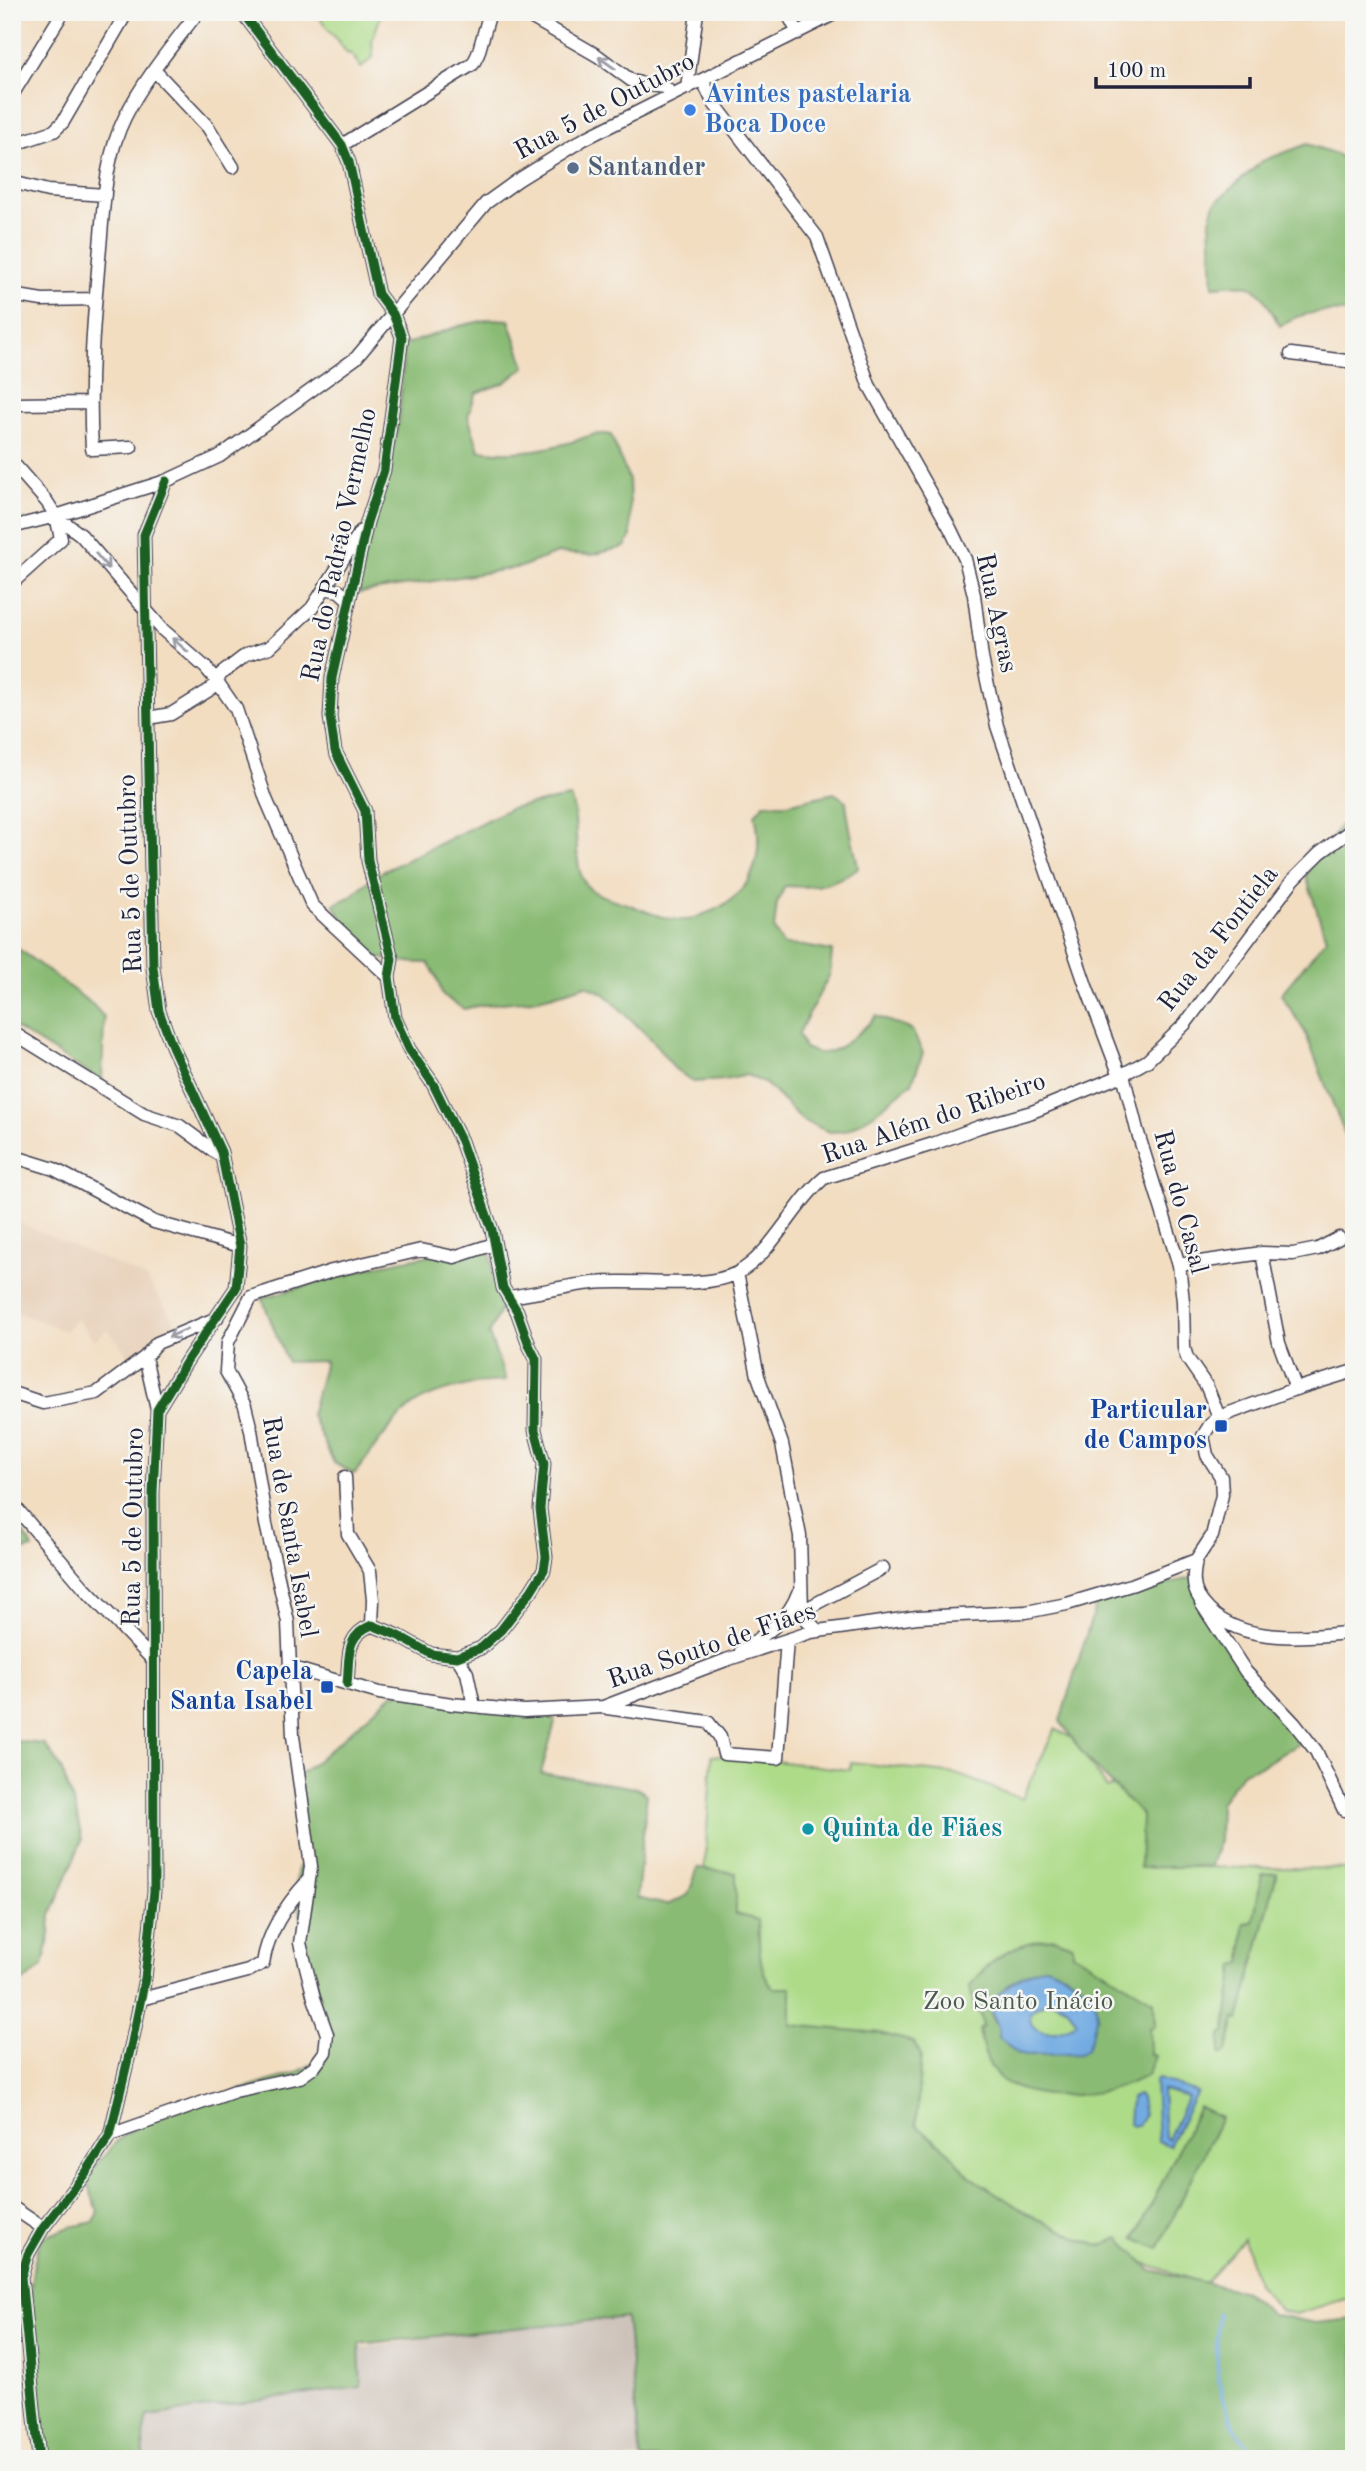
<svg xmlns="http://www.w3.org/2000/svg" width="1366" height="2471" font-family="'Old Standard TT',serif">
  <rect width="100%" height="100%" fill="#f6f6f2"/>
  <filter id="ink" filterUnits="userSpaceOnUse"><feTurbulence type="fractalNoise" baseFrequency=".0143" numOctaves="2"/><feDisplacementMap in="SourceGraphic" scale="14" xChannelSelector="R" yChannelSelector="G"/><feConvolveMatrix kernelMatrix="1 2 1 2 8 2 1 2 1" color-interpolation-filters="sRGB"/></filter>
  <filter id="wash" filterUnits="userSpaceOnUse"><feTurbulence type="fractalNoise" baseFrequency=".00686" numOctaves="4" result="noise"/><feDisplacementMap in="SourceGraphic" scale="28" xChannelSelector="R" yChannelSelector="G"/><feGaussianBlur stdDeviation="1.57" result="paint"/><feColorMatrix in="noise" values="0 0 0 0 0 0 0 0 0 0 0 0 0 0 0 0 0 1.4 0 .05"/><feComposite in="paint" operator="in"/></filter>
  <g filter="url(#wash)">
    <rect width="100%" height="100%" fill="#f2ddc1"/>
    <path fill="#e7cfb7" d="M13 1220 145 1277 179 1328 157 1338 132 1360 108 1329 94 1340 77 1319 65 1331 12 1310Z"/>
    <path fill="#cdc2b9" d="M642 2314 662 2459H100L95 2409 359 2383V2348L558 2321Z"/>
    <path fill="#addb88" stroke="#687e62" stroke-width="2" d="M315 12H382L372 41 373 57 361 68 351 53 348 54Z
      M1055 1729 1072 1738 1107 1788 1121 1785 1161 1831 1155 1850 1187 1867 1354 1869V2300L1348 2298 1296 2314 1281 2311 1257 2283 1244 2239 1204 2284 937 2189 699 1947 712 1756 723 1755 850 1770 851 1762 956 1774 1022 1799Z"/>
    <path fill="#8abb74" stroke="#566e58" stroke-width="2" fill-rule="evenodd" d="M1307 144 1336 154 1354 164V312C1328 311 1302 310 1280 326 1256 286 1261 281 1213 286L1210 220 1215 203 1262 161Z
      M491 319 509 320 525 367 504 383 476 393 468 416 479 450C509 455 539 451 568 443 584 439 594 431 611 435L629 480 631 536 625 547 591 555 557 553 521 567 359 593 364 555 380 502 399 420 404 345 459 326Z
      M834 793 846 801C848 824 854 845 858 868 831 886 817 888 785 886L777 903 774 929 783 945 804 946 832 951 830 974 798 1034 804 1048C808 1049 815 1053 820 1053 837 1055 865 1028 876 1016L912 1030 923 1053 912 1083 874 1114 845 1131 830 1132 803 1121 766 1084 747 1075 725 1080 693 1082 674 1068 653 1041 605 994 586 985C568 991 550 997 531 1000 509 1003 486 1003 464 1009L443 996 436 976 428 963C414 963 380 961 369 953 353 941 343 921 334 904L350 897 374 876 511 808 570 797C581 821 570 873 590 889 601 898 617 900 630 905 648 912 667 921 687 920 693 919 701 915 707 913 752 896 765 859 755 814L764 804H787Z
      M1346 821 1354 842V1158L1305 1032 1281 994 1326 939 1306 876 1310 864 1328 846 1339 826Z
      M12 944 93 1005 104 1017 102 1081 12 1026Z
      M489 1244 495 1282 506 1297 489 1334 506 1381C479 1381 427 1391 407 1410 386 1428 372 1453 354 1474L334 1463 311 1415 325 1361 287 1362 262 1298 384 1264Z
      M12 1516 33 1548 12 1554Z
      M1197 1576 1242 1672 1301 1742 1263 1765 1243 1772 1231 1788 1220 1803 1219 1841 1211 1866 1140 1868 1142 1815 1087 1759 1060 1721 1096 1603Z
      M410 1691 427 1692 443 1699 549 1711 555 1722 541 1773 636 1788 647 1794 637 1898 667 1905 688 1895 698 1868 736 1873V1914L758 1920C760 1944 757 1969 773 1988H791V2025L880 2033 914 2042 921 2055 916 2125 949 2152 970 2176 1028 2214 1082 2240 1100 2246 1119 2238 1151 2270 1245 2292 1272 2314 1315 2323 1354 2319V2459H641L626 2317 359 2344 361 2387 147 2416 143 2436 144 2459H37C38 2439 42 2418 40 2399 36 2346 20 2289 42 2238L70 2227 94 2222 98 2211 85 2178 117 2141 147 2119 296 2073 315 2062 325 2039 296 1891 297 1873 303 1855 297 1829 293 1779 318 1760 392 1695Z
      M12 1741 44 1744 60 1766 75 1807 82 1840 51 1915 50 1934 43 1966 29 1978 12 1986Z
      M1277 1873 1239 2020 1235 2019 1227 2051 1224 2054H1220L1221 2035 1225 2033 1235 1965 1242 1963 1244 1923 1253 1922 1262 1874Z
      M1054 1938 1073 1945V1953L1154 2001 1155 2026 1149 2028 1150 2054 1155 2056 1147 2075C1111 2096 1042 2105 1005 2082 988 2071 982 2049 979 2030L983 2026 980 2013 974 2011 970 1986C994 1955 1015 1942 1054 1938ZM1082 1986 1097 2015 1087 2049 999 2038 1000 2031 991 2014Z
      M1199 2107 1221 2118 1158 2249 1135 2238Z"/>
    <path fill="#72abe2" stroke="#4a668e" stroke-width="2" fill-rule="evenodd" d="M1046 1966C1067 1974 1100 1989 1096 2017 1095 2028 1090 2039 1087 2049L1080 2054 1026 2055 1017 2053 999 2037C1001 2026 991 2016 990 2004 1001 1988 1026 1971 1046 1966ZM1054 2001 1068 2008 1076 2021C1065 2037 1024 2038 1031 2012L1045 2003Z
      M1158 2079 1197 2092 1169 2146 1158 2141 1155 2081ZM1162 2090 1188 2097 1168 2139 1165 2137Z
      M1138 2095 1141 2098 1144 2116 1139 2124 1132 2126 1129 2124 1131 2098Z"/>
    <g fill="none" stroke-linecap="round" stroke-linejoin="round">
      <path stroke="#72abe2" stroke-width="3.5" d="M1218 2314C1215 2371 1215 2419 1262 2459"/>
    </g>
  </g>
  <g filter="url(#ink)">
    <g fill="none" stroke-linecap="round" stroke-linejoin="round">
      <defs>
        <path id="minor" d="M242 12 342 145 349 162 378 294 393 314 402 337 384 470 367 522 332 678 330 717 335 751 365 811 368 861 392 959 389 977 395 1018 409 1049 433 1084 461 1141 492 1230 503 1288 517 1311 529 1345 536 1359 535 1430 544 1464 540 1509 546 1557 544 1570 531 1591 501 1630 481 1648 457 1657 431 1654 399 1636 372 1625C344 1636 350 1658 347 1684
          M522 12 598 56 632 81 648 85 665 87 672 95
          M787 12 798 33
          M791 20 807 12
          M154 70 208 127 233 167
          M703 81 713 102 817 237 869 385 950 528 965 559 974 595 982 658 997 726 1086 986 1120 1076
          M687 88 697 12
          M12 95 63 12
          M12 145 54 131 63 122 127 12
          M342 145 473 64 478 54 490 12
          M12 182 48 191 105 195
          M12 295 42 300 95 299
          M1291 354 1354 362
          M12 409 17 404 89 403
          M131 447 92 449C88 381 94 314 100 247 104 203 105 157 125 117 144 79 172 46 198 12
          M12 462 47 502 56 516 61 539 12 583
          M56 516 81 535 163 630 206 668 216 680 236 709 266 799 312 905 389 977
          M12 527 56 516 166 481 220 456 356 358 486 203 518 180 584 139 838 12
          M324 588 339 591 349 600
          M148 718 171 714 211 689 221 674 246 655 270 647 312 608 361 531
          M12 1032 144 1114 180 1126 222 1157
          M1123 1074 1137 1130 1179 1265 1183 1301 1184 1348 1187 1358 1207 1387 1219 1417
          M12 1156 54 1169 154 1222 240 1246
          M1262 1253 1279 1343 1296 1389
          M1179 1265 1262 1253 1293 1254 1318 1249 1339 1238
          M737 1273 758 1376 782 1444 800 1536 802 1611 806 1619 818 1631
          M251 1297 332 1271 421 1250 454 1257 494 1244
          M509 1297C537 1293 565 1286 593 1283 633 1278 702 1291 737 1273 771 1256 794 1203 824 1178L933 1144 979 1127 1032 1112 1120 1076 1147 1061 1185 1024 1293 880 1320 853 1354 828
          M145 1357 157 1410
          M12 1393 43 1403 97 1393 145 1357 157 1343 217 1318
          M345 1477 348 1534 370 1571 373 1600 372 1625
          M12 1503 84 1588 154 1661
          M1196 1560C1195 1567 1193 1575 1194 1582 1194 1592 1202 1603 1209 1610 1245 1645 1308 1637 1354 1632
          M1201 1603 1246 1672 1294 1723 1316 1751 1344 1810
          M802 1611 883 1568
          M741 1651C765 1634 788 1621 798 1593
          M457 1657 467 1673 474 1706
          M289 1667 379 1693 452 1704 524 1711 603 1707 726 1660 811 1632 917 1617 1026 1612 1067 1604 1134 1584 1196 1560 1212 1536 1222 1495 1221 1477 1207 1455 1203 1436 1210 1425 1219 1417 1292 1390 1354 1371
          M607 1708 708 1722 720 1737 724 1754 778 1758 787 1640
          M141 1999 248 1971 263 1963C268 1931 287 1903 309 1880
          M110 2135 235 2091 300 2077 314 2067 325 2052 327 2034 314 1998 300 1943 311 1866 293 1736 288 1622 266 1524 251 1430 245 1406 226 1371 228 1342 251 1297
          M12 2207 43 2228
          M39 2459 21 2277 28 2254 43 2228 87 2171 110 2135 132 2042 145 1978 154 1891 153 1493 157 1410 188 1359 236 1288 240 1246 221 1152 172 1046 159 1011 153 967 144 535 166 481"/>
      </defs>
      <use href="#minor" stroke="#413e4f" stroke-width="15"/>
      <use href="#minor" stroke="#fff" stroke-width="12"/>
      <defs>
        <path id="cycleway" d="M242 12 342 145 349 162 378 294 393 314 402 337 384 470 367 522 332 678 330 717 335 751 365 811 368 861 392 959 389 977 395 1018 409 1049 433 1084 461 1141 492 1230 503 1288 517 1311 529 1345 536 1359 535 1430 544 1464 540 1509 546 1557 544 1570 531 1591 501 1630 481 1648 457 1657 431 1654 399 1636 372 1625C344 1636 350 1658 347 1684
          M39 2459 21 2277 28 2254 43 2228 87 2171 110 2135 132 2042 145 1978 154 1891 153 1493 157 1410 188 1359 236 1288 240 1246 221 1152 172 1046 159 1011 153 967 144 535 166 481"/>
      </defs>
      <use href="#cycleway" stroke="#f6f6f2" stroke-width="13"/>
      <use href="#cycleway" stroke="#1b5e20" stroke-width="9"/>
    </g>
    <defs><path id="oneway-shaft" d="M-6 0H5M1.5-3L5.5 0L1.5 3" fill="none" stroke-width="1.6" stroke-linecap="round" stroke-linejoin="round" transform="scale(1.75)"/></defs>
    <g stroke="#9c9ca7">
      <use href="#oneway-shaft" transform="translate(607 63) rotate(-145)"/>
      <use href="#oneway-shaft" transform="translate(102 561) rotate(50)"/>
      <use href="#oneway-shaft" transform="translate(180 645) rotate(-139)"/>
      <use href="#oneway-shaft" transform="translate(178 1333) rotate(156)"/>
    </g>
  </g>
  <circle fill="#3f7fe0" stroke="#f6f6f2" stroke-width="2.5" cx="690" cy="110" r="7"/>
  <circle fill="#5c6f8a" stroke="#f6f6f2" stroke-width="2.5" cx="573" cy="168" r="7"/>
  <g fill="#1a4fb4" stroke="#f6f6f2" stroke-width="2.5">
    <rect x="1214" y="1419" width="14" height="14" rx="3.5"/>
    <rect x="320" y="1680" width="14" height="14" rx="3.5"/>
  </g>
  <circle fill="#0f9aa8" stroke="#f6f6f2" stroke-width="2.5" cx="808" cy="1829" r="7"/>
  <g text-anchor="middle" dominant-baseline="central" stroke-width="5" stroke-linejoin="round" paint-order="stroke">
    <g font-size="26" font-weight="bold" fill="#366cbe" stroke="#f6f6f2" text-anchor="start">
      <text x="704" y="95">Avintes pastelaria<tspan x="704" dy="30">Boca Doce</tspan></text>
    </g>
    <g font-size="26" fill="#22223b" stroke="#f6f6f2">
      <text transform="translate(605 107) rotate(-28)">Rua 5 de Outubro</text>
      <text transform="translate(340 545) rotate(-78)">Rua do Padrão Vermelho</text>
      <text transform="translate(996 613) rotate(78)">Rua Agras</text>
      <text transform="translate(131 874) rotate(-92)">Rua 5 de Outubro</text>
      <text transform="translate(1219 939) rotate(-52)">Rua da Fontiela</text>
      <text transform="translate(934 1119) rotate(-19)">Rua Além do Ribeiro</text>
      <text transform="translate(1180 1202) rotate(75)">Rua do Casal</text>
      <text transform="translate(134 1527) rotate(-89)">Rua 5 de Outubro</text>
      <text transform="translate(289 1527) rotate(80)">Rua de Santa Isabel</text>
      <text transform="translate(712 1646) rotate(-19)">Rua Souto de Fiães</text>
    </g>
    <g font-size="26" font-weight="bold" fill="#4e5e75" stroke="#f6f6f2" text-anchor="start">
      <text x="587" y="168">Santander</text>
    </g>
    <g font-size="26" font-weight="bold" fill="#164399" stroke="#f6f6f2" text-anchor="end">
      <text x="1207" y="1411">Particular<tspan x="1207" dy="30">de Campos</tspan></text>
      <text x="313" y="1672">Capela<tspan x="313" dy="30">Santa Isabel</tspan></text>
    </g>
    <g font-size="26" font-weight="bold" fill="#0d838f" stroke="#f6f6f2" text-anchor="start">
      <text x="822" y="1829">Quinta de Fiães</text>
    </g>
    <g font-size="26" fill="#4c5a52" stroke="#f6f6f2">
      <text x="1018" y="2002">Zoo Santo Inácio</text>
    </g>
  </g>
  <rect width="1366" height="2471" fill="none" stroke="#f6f6f2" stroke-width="42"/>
  <path d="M1096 77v10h154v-10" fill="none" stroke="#22223b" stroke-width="3.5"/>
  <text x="1107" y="77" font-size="21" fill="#22223b" stroke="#f6f6f2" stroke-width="5" paint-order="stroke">100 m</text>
</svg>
